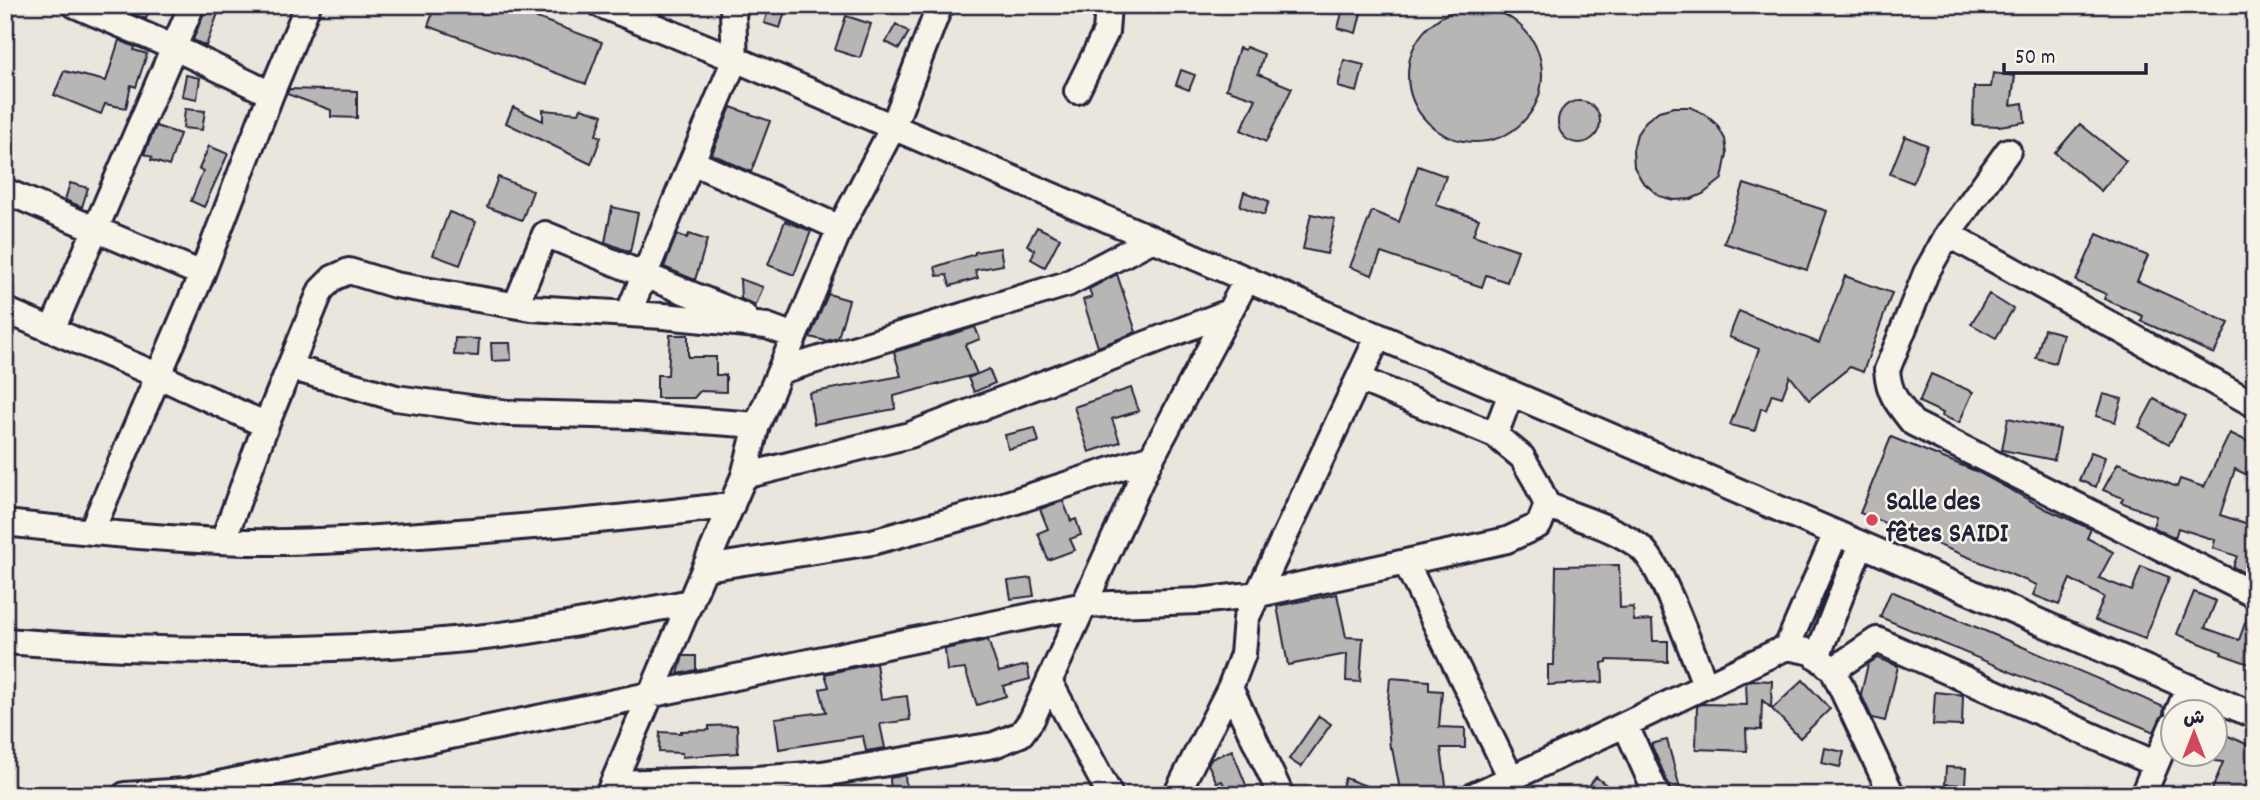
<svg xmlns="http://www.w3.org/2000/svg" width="2260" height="800" font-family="Dekko,'Playpen Sans Arabic',sans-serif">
  <rect width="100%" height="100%" fill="#eae6de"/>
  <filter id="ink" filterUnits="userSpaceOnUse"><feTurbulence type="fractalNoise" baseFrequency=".0143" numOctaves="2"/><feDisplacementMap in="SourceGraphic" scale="14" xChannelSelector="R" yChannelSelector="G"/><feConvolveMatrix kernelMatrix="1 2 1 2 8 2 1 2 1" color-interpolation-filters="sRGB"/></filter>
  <g filter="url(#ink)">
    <path fill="#b8b6b5" stroke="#22223b" stroke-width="2" d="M130 5H151L146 19 128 12Z
      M207 5H221L206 46 193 40Z
      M436 5H502L602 42 586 84 428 26Z
      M770 5H787L780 28 764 23Z
      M1344 5H1363L1356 33 1338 28Z
      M1408 75a67 67 0 1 1 134 0a67 67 0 1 1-134 0Z
      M846 16 871 24 860 58 835 50Z
      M896 24 909 32 899 49 886 42Z
      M119 40 135 47 134 50 147 54 136 87 131 85 126 108 105 104 101 114 54 95 64 71 106 81Z
      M1246 47 1264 54 1258 74 1292 88 1266 142 1241 130 1256 99 1226 89 1239 48 1245 50Z
      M1344 60 1364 65 1357 92 1338 87Z
      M1181 70 1195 75 1189 90 1176 85Z
      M1993 73 2015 76 2011 105 2023 103 2025 122 1999 126 1973 125 1974 87H1991Z
      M186 75 200 78 197 99 182 96Z
      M289 89 357 91V118L331 117V110L287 94Z
      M1558 122a21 21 0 1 1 42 0a21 21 0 1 1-42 0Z
      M513 107 543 121V110L579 113 581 108 603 115 596 135 601 137 591 164 506 123Z
      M731 107 770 121 751 172 712 154Z
      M1674 107H1690L1705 114 1717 125 1725 139 1727 154 1722 179 1703 194 1691 199 1674 200 1659 196 1642 181 1634 167 1633 150 1637 134 1646 121 1659 111Z
      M185 109 205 111 202 130 183 128Z
      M2080 124 2126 161 2101 191 2055 153Z
      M156 126 180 134 169 166 151 160 152 157 144 154Z
      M1905 136 1927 145 1913 183 1890 174Z
      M209 146 228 154 204 207 191 201 203 171 199 169Z
      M1418 166 1446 176 1436 205 1479 219 1473 235 1518 250 1507 282 1486 275 1482 287 1381 253 1372 275 1350 267 1372 211 1399 222Z
      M498 177 533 191 522 220 487 207Z
      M70 183 88 188 82 207 65 200Z
      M1744 184 1827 211 1807 270 1724 243Z
      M1244 192 1269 201 1264 215 1240 206Z
      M612 207 638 213 630 252 605 242Z
      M449 212 476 222 460 265 433 255Z
      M1311 214 1335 219 1327 254 1303 249Z
      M785 221 811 231 794 275 768 265Z
      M1037 227 1060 238 1045 267 1031 259 1035 250 1027 245Z
      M677 234 687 238 689 234 707 240 695 280 664 267Z
      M2097 234 2148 256 2137 281 2229 323 2214 354 2141 321 2143 316 2104 299 2106 294 2076 281Z
      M1000 248 1003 265 975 270 978 278 950 286 947 275 937 276 935 267 975 254V252Z
      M1117 274 1136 332 1098 347 1083 300 1092 297 1089 289Z
      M1845 276 1892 293 1863 372 1850 367 1809 400 1790 376 1782 397 1772 394 1766 410 1761 408 1755 431 1730 425 1759 349 1729 337 1739 311 1819 343Z
      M740 279 763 287 756 305 741 299Z
      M828 294 849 300 838 338 826 341 810 337Z
      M1989 294 2013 309 1996 338 1971 324Z
      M975 327 980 339 965 345 977 374 894 396 895 409 814 424 809 393 901 376 894 352Z
      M2044 329 2063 334 2055 363 2036 358Z
      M670 335H688V357H716V375H726V392L700 391 694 398H657V375H668Z
      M455 338 479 339 478 356 454 355Z
      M491 343H510L511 360 492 361Z
      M989 369 995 383 974 392 968 378Z
      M1931 374 1973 392 1959 423 1942 416 1943 413 1919 402Z
      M1131 388 1139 411 1112 419 1120 442 1089 452 1074 407Z
      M2103 394 2122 399 2115 422 2096 416Z
      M2154 399 2185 416 2169 444 2139 427Z
      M2008 418 2060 429 2054 460 2002 450Z
      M1035 428 1039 442 1008 449 1005 435Z
      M2230 433 2255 445V479L2235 469 2220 515 2255 526V571L2252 577 2233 567 2237 556 2213 548 2215 540 2178 528 2175 538 2153 527 2156 516 2121 502 2123 498 2103 490 2118 463 2177 487 2180 479 2204 487Z
      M1891 437 1978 472 2046 509 2091 529 2087 538 2113 552 2099 578 2132 591 2141 566 2169 577 2145 639 2095 620 2104 597 2070 579 2059 605 2033 595 2037 585 1860 513Z
      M2091 452 2105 457 2096 487 2079 480Z
      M1063 501 1071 521 1076 519 1081 535 1070 539 1075 550 1048 560 1038 533 1048 529 1040 509Z
      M1619 565 1620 608 1633 607 1634 621 1652 620 1653 641H1668V662L1607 660V662L1602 663 1603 682 1548 685V665H1554L1556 566Z
      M1031 578 1034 596 1011 599 1008 581Z
      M1891 591 2164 707 2163 714 2154 732 1880 617Z
      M2194 592 2216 601 2205 628 2239 640 2250 609 2255 610V666L2221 654 2222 652 2177 634Z
      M1337 594 1346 637 1363 638 1360 682 1346 681 1347 654 1288 665 1277 606Z
      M988 640 999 672 1027 665 1030 679 1003 686 1006 696 977 705 965 669 947 671 945 649Z
      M683 656H696V670L678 674Z
      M1877 658 1898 666 1885 721 1872 718 1861 694 1868 664Z
      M876 663 881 699 907 696 910 720 880 724 885 748 866 751 863 736 779 749 775 718 826 712 820 689 829 687 825 674Z
      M1390 678 1429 681V690L1442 691 1439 727 1465 728V748H1441L1447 792 1401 795 1392 748H1390L1387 712Z
      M1752 680 1772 681 1771 708 1762 700 1761 730 1746 729 1747 751 1696 749 1697 706 1702 704 1747 705 1746 683Z
      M1803 680 1830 709 1800 738 1772 709Z
      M1935 692 1963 695 1962 726 1933 725Z
      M1319 716 1331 724 1301 767 1289 759Z
      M737 725 738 753 682 757V753L659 752 660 732 681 733V731L709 730V726Z
      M2215 730 2255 748V795H2210L2223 762 2215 761Z
      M1667 740 1680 788 1671 790 1651 744Z
      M1825 748 1844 752 1840 767 1822 763Z
      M1232 750 1250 795H1229L1222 781 1217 783 1208 764 1211 759Z
      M1946 767 1966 768 1965 785 1945 784Z
      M905 775 907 795H891L890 778Z
      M1596 777 1619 795H1582Z
      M1345 778 1385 793V795H1339Z"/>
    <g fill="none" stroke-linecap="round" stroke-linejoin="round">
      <defs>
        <path id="minor" d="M75 5 173 47 271 94
          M601 5 735 59 1861 544 2255 716
          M1077 91 1106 32 1108 5
          M2008 151 1948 234 1926 273 1887 370C1889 395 1898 404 1913 423L2255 595
          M692 162 840 228
          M5 191 202 274
          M1948 234 2255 405
          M516 305 545 234 744 316
          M5 310 157 375 266 425
          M628 314 735 59 733 14 737 5
          M52 330 192 5
          M290 367 396 398 508 413 635 416 757 425
          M780 371 1067 284 1153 239
          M1359 379 1495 435 1522 457 1536 481 1547 505C1577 518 1615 527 1641 548 1662 565 1693 655 1705 684
          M1495 435 1511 393
          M744 476 910 435 1229 312
          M5 523C86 532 168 540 249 542 315 543 381 538 446 533 542 526 637 517 732 505
          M91 532 202 274 271 94 308 5
          M223 541 266 425 321 290 333 278 349 271 395 285 531 308 663 316 767 326 794 336
          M1406 563 1511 778
          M706 568 872 542 979 513 1152 457
          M5 641C162 653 320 654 476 638 548 630 620 615 691 602
          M1787 647 1812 652 1833 670 1892 795
          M1817 657 1861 544
          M1833 670 1877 640 2156 764
          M1049 681 1110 795
          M1230 688 1281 795
          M2178 712 2189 687
          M1626 726 1657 795
          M613 783 756 779 822 774 994 745 1021 734 1032 719 1148 464 1247 279
          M125 795 185 791 1084 605 1199 601 1259 594 1507 540 1539 525 1547 505
          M608 795 744 476 757 425 840 228 893 127 940 5
          M1176 795 1230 688 1243 654 1246 619 1378 337
          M1475 795C1580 747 1683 696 1787 647L1836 533
          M2143 795 2172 726"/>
      </defs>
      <use href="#minor" stroke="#22223b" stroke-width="30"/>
      <use href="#minor" stroke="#f7f3e8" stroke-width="24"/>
    </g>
  </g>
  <circle fill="#d1495b" stroke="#f7f3e8" stroke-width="2.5" cx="1872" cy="520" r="7"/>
  <g text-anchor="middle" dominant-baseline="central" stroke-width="5" stroke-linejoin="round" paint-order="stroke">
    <g font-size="28" font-weight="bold" fill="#22223b" stroke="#f7f3e8" text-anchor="start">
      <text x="1886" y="504">Salle des<tspan x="1886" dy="32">fêtes SAIDI</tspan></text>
    </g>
  </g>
  <rect width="2260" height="800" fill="none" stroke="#f7f3e8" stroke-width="28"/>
  <rect x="14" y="14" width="2232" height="772" fill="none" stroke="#22223b" stroke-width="2.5" filter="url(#ink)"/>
  <g transform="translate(2194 733)"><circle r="33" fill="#f7f3e8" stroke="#a29fa3" stroke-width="2"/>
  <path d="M0-5L12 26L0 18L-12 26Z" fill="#d1495b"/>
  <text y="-10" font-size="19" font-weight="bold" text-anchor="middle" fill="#22223b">ش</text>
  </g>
  <path d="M2004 63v10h142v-10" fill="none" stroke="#22223b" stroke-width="3.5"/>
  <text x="2015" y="63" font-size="21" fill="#22223b" stroke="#f7f3e8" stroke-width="5" paint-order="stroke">50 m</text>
</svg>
